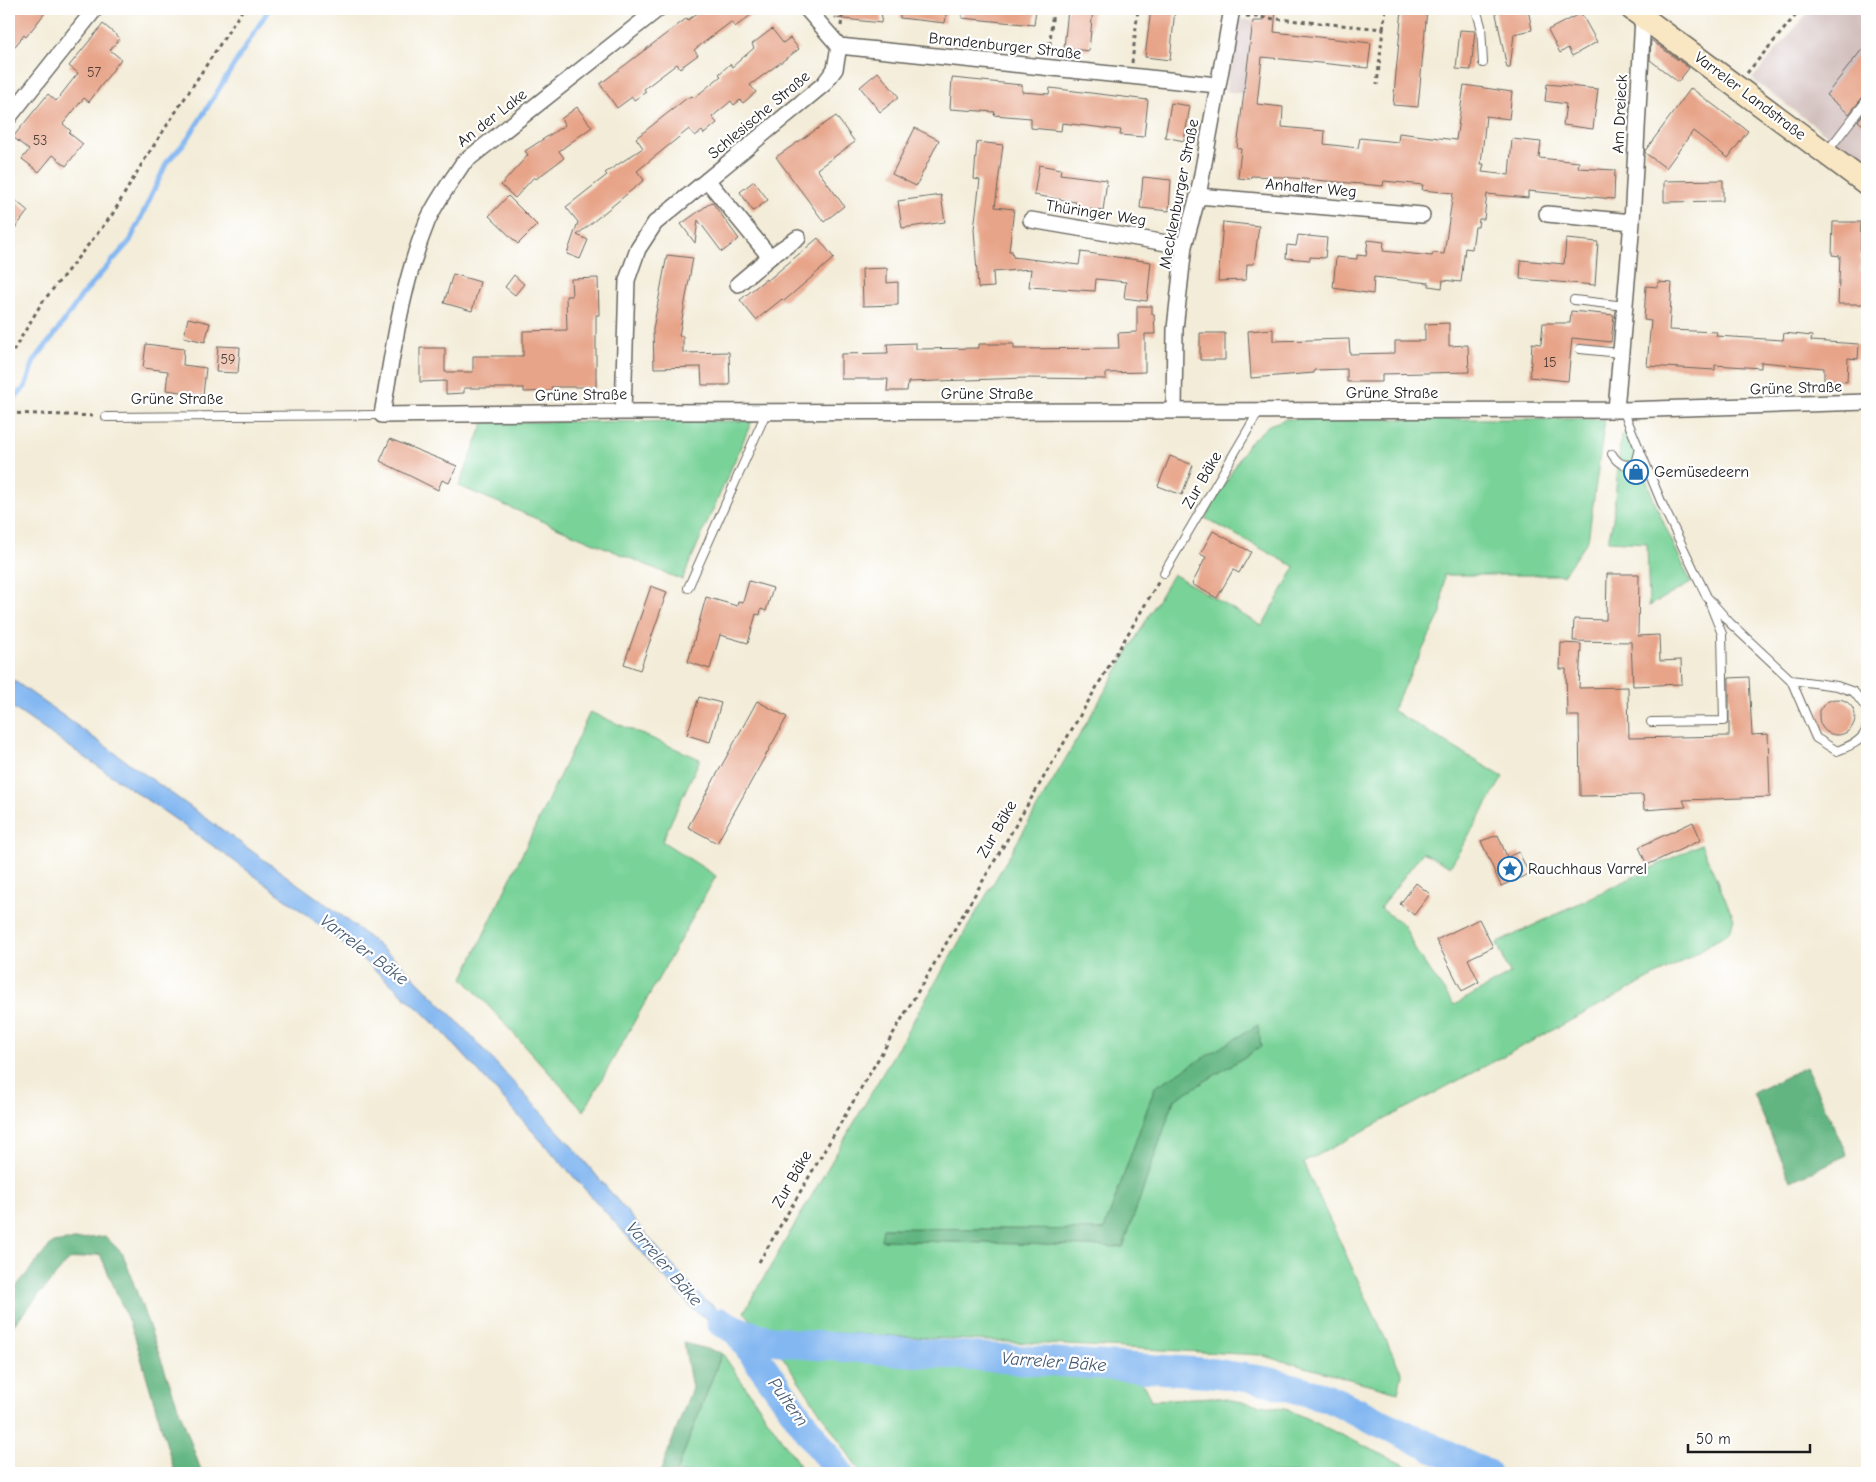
<svg xmlns="http://www.w3.org/2000/svg" width="1876" height="1482" font-family="'Comic Neue',sans-serif">
  <rect width="100%" height="100%" fill="#fff"/>
  <filter id="ink" filterUnits="userSpaceOnUse"><feTurbulence type="fractalNoise" baseFrequency=".02" numOctaves="2"/><feDisplacementMap in="SourceGraphic" scale="10" xChannelSelector="R" yChannelSelector="G"/><feConvolveMatrix kernelMatrix="1 2 1 2 8 2 1 2 1" color-interpolation-filters="sRGB"/></filter>
  <filter id="wash" filterUnits="userSpaceOnUse"><feTurbulence type="fractalNoise" baseFrequency=".0096" numOctaves="4" result="noise"/><feDisplacementMap in="SourceGraphic" scale="20" xChannelSelector="R" yChannelSelector="G"/><feGaussianBlur stdDeviation="1.12" result="paint"/><feColorMatrix in="noise" values="0 0 0 0 0 0 0 0 0 0 0 0 0 0 0 0 0 1.4 0 .05"/><feComposite in="paint" operator="in"/></filter>
  <g filter="url(#wash)">
    <rect width="100%" height="100%" fill="#f3ecd8"/>
    <path fill="#d1bfbd" d="M1811 9H1867V165L1752 79Z
      M1238 19 1267 22 1257 96 1225 91Z"/>
    <path fill="#79d399" stroke="#4a785a" fill-rule="evenodd" d="M1286 419H1605L1588 540 1563 575H1444L1441 613 1392 710 1503 777 1450 867 1423 852 1380 908 1404 925 1417 953 1454 1005 1510 974 1497 943 1701 844 1734 919 1730 931 1690 957 1303 1163 1402 1374 1398 1392 1260 1355 760 1329 744 1312 1173 574 1262 626 1295 567 1205 518 1248 444 1269 425ZM1261 1047 1174 1100 1123 1247 881 1240 884 1228 1104 1230 1155 1087Z
      M752 421 682 580 459 486 484 422Z
      M1629 434 1657 508 1691 583 1649 606 1647 543 1608 541 1613 520 1621 435Z
      M590 712 700 759 662 841 716 876 584 1111 463 978Z
      M778 1350 1139 1376 1151 1400 1214 1397 1289 1410 1421 1473H861Z
      M722 1353 805 1473H676Z"/>
    <path fill="#62b581" stroke="#3f684e" d="M1258 1025 1261 1047 1174 1100 1123 1247 881 1240 883 1228 1104 1230 1155 1087Z
      M1806 1067 1847 1155 1791 1181 1753 1093Z
      M105 1236 123 1254 202 1473H175L134 1334 100 1254 69 1260 9 1330V1295L52 1243Z
      M684 1343 722 1353 676 1473H660L692 1388Z"/>
    <path fill="#83b7f1" stroke="#506a86" d="M9 677 341 915 401 964 459 1023 570 1144 671 1264 704 1299 756 1338 734 1339 694 1310 441 1030C313 906 155 807 9 705Z"/>
    <g fill="none" stroke-linecap="round" stroke-linejoin="round">
      <path stroke="#83b7f1" stroke-width="5" d="M9 403 25 387 34 361 58 330 82 295 130 241 167 162 187 140 269 9"/>
      <path stroke="#83b7f1" stroke-width="29" d="M721 1322C749 1339 778 1341 809 1345L1214 1373 1267 1381 1326 1397 1486 1473
        M737 1331 839 1473"/>
    </g>
    <g id="blocks">
      <path fill="#e7a489" d="M9 9H48L26 37 24 35 9 54Z
        M703 9H759L735 27 731 22 694 50 698 55 680 68 677 64 644 89 646 92 634 100 632 97 617 108 600 84 687 18 688 20Z
        M835 9H882L881 23 835 18Z
        M900 9H947L945 23 900 18Z
        M962 9H1036L1034 25 962 18Z
        M1068 9H1093L1089 51 1064 48Z
        M1151 9H1175L1170 60 1145 57Z
        M1263 9H1276L1274 32 1371 43 1368 68 1262 57 1257 104 1283 107 1282 127 1325 131 1324 144 1358 148 1360 138 1398 142 1399 133 1456 140 1464 85 1512 92 1509 119 1486 116 1481 164H1484L1482 172 1509 175 1512 139 1541 142 1539 158 1579 162 1578 168 1615 170 1614 199 1528 191V198L1487 194 1484 219H1479L1478 227H1475L1472 249 1465 248 1461 282 1443 280 1442 288 1429 286V283L1374 277 1373 294 1333 288 1336 257 1357 259V255L1366 256 1368 240 1384 242 1383 251 1432 256 1433 253 1444 254 1453 193 1422 190 1423 185 1384 181 1383 186 1281 177 1251 176 1250 179 1238 178 1241 149 1237 148 1253 21H1262Z
        M1402 9H1427L1418 107 1393 105Z
        M1495 9H1528L1532 30 1514 34 1510 68H1507Z
        M1581 13 1597 42 1572 56 1568 48 1560 53 1548 30Z
        M103 24 120 38 110 50 121 59 89 102 84 98 63 124 71 131 69 133 83 144 66 166 53 155 39 172 22 159 29 150 13 137 48 94 56 101 78 73 69 66Z
        M772 29 783 43 790 38 799 49 750 85 756 92 743 103 740 100 734 105 731 101 712 117 717 123 704 134 702 131 695 136 689 129 637 171 644 180 577 235 588 240 580 259 567 254 578 222 566 207 607 175 605 173 643 148 636 138 687 98 692 96 694 98 721 76 719 74 730 64 732 67 754 48 752 44Z
        M1460 30 1475 31 1471 70 1456 69Z
        M1651 40 1689 68 1678 82 1650 60Z
        M1867 43V94L1863 97 1849 114 1826 95Z
        M878 72 899 97 880 112 860 87Z
        M952 78 1022 85V92L1049 94 1050 88 1148 100 1144 137 1120 135 1121 130 1062 123 1061 131 1031 128V118L994 115 995 112 950 109Z
        M1547 84 1598 89 1593 129 1563 125 1566 104 1545 101Z
        M1691 88 1748 131 1728 158 1693 131 1666 168 1645 153V151Z
        M1171 103 1190 106 1184 141 1165 137Z
        M577 107 592 127 559 151 564 158 536 179 534 177 515 198 501 185 528 155 525 151 565 125 561 119Z
        M1867 109V128L1858 121Z
        M836 116 855 142 817 169 844 206 824 222 776 157Z
        M915 128 939 140 916 186 892 174Z
        M977 142 1003 145 995 207 1014 209 1009 251H1012L1013 257 1079 265 1081 252 1151 262 1147 301 1124 298 1126 282 1096 279 1095 291 1029 287 1031 269 993 272 994 287 978 288 974 229 980 180 974 179Z
        M1039 165 1061 169 1060 174 1107 180 1103 211 1076 207V202L1034 195Z
        M1143 177 1171 180 1169 211 1140 208Z
        M1723 180V201L1664 202V181Z
        M754 181 768 200 753 211 740 192Z
        M9 195 28 211 9 236Z
        M941 195 945 222 902 228 898 201Z
        M508 196 537 225 518 244 489 216Z
        M712 202 739 239 722 252 698 220 695 243 681 224Z
        M1223 222 1259 226 1254 264H1247L1246 280 1218 281Z
        M1833 222H1861L1860 272H1867V304H1838L1840 256 1832 255Z
        M1298 235 1327 238 1325 258 1310 257V260L1286 258 1287 245 1296 246Z
        M818 238 834 258 784 301 782 299 756 320 740 300 766 279 767 281Z
        M1566 239 1598 242 1595 285 1520 279 1521 260 1564 264Z
        M667 255 693 258 679 336H683V353L729 352 730 385H702L701 367 654 368 653 329Z
        M887 268V283L898 282V305L863 306 862 269Z
        M453 274 480 282 472 311 444 303Z
        M514 275 524 284 515 295 505 287Z
        M598 278 599 315H596V387H551L552 391 524 392V388H464V393L446 394V381L420 382V348H445V372H473V356H523V331L567 330 566 296H572L571 279Z
        M1658 282 1672 283 1669 330 1717 332 1716 336 1783 340 1784 333 1812 336 1811 341 1859 344 1858 359 1848 358 1847 382 1824 380V368L1761 362V368L1715 365V370L1647 366 1651 321 1644 320 1646 286 1658 287Z
        M1137 306H1152V314H1154L1155 334H1145V372L1106 373V379L1026 378 908 382 907 391H887L888 379H841V354L888 353 887 344 916 343V349L979 348V344H1014V349L1119 348 1118 333 1137 332Z
        M1571 311 1614 315 1611 342 1572 338 1568 381 1530 377 1532 343 1541 344 1543 323H1570Z
        M188 318 210 323 205 342 184 337Z
        M1449 323V346L1468 345 1469 372 1382 374V382H1347V369L1314 370V373L1251 378 1248 331 1273 329V341L1349 339 1350 354 1395 353V341H1425V324Z
        M1200 333H1225V360H1200Z
        M146 344 184 349 183 365 206 368 203 395 166 390 168 371 143 368Z
        M218 346 240 347 238 373 216 372Z
        M390 439 457 466 449 483 442 480 438 490 380 461Z
        M1170 456 1193 465 1182 495 1158 486Z
        M1213 531 1251 552 1239 573 1233 570 1217 598 1192 584 1206 557 1200 554Z
        M1607 574H1639L1638 636 1659 635 1660 661 1681 660 1682 684 1633 686 1631 642 1573 641 1574 619 1606 620Z
        M749 581 773 588 766 611 761 609 760 615 756 614 748 643 720 635 710 669 688 662 706 597 737 606 738 601 743 602Z
        M651 586 667 592 640 670 624 664Z
        M1561 643 1581 644 1579 688 1628 687 1629 738 1729 736V678L1749 677 1752 735 1768 734 1770 797 1683 800 1686 807 1644 810 1643 795 1580 796 1579 716H1567L1566 669H1560Z
        M699 697 721 703 710 742 687 735Z
        M1819 717a18 18 0 1 1 36 0a18 18 0 1 1-36 0Z
        M757 701 787 717 717 843 688 827Z
        M1693 822 1701 840 1647 865 1639 847Z
        M1498 835 1507 857 1519 852 1529 874 1501 886 1481 841Z
        M1416 883 1430 894 1414 915 1400 904Z
        M1479 919 1493 947 1468 959 1479 982 1462 991 1436 940Z"/>
    </g>
  </g>
  <g filter="url(#ink)">
    <use href="#blocks" fill-opacity="0" stroke="#67655e" stroke-width="1"/>
    <g fill="none" stroke-linecap="round" stroke-linejoin="round">
      <defs>
        <path id="service" d="M1476 9 1481 26 1483 63
          M1829 153 1833 144 1867 100
          M1574 300 1625 306
          M1580 349 1620 353
          M1623 410 1663 506 1707 597 1730 623 1791 680 1816 738 1837 751C1849 746 1865 741 1867 726
          M106 417 382 415
          M1612 454C1618 464 1623 466 1635 464L1639 448
          M1164 573 1259 411
          M688 588 766 413
          M1791 680 1837 686 1854 692 1867 709
          M1651 722 1724 721 1722 634 1710 604"/>
        <path id="minor" d="M658 9 463 163C451 182 436 201 427 222 402 284 393 350 382 415L623 412 1623 410 1867 402
          M807 9 839 46 1217 85
          M9 117 95 9
          M707 180 770 257 738 284
          M1198 196 1422 215
          M1547 214 1632 222
          M1031 220 1184 246
          M770 257 798 238
          M1174 410 1175 329 1184 246 1198 196 1232 9
          M1616 410 1632 222 1643 17 1647 11
          M623 412 627 280 638 249 655 223 824 84 835 69 839 46"/>
        <path id="secondary" d="M1632 9 1867 184"/>
      </defs>
      <use href="#service" stroke="#67655e" stroke-width="10"/>
      <use href="#minor" stroke="#67655e" stroke-width="18"/>
      <use href="#secondary" stroke="#67655e" stroke-width="25"/>
      <path stroke="#67655e" stroke-width="3" stroke-dasharray="4 4" stroke-linecap="butt" d="M1246 16 1383 29 1377 85
        M841 26 843 9
        M1383 29 1386 9
        M1049 53 1053 9
        M1132 63 1138 9
        M1747 73 1801 9
        M9 358 41 304 112 215 143 162 243 9
        M9 413 96 416
        M759 1262 1159 581"/>
      <use href="#service" stroke="#fff" stroke-width="8"/>
      <use href="#minor" stroke="#fff" stroke-width="15"/>
      <use href="#secondary" stroke="#f9e7c3" stroke-width="22"/>
    </g>
  </g>
  <defs>
    <symbol id="shop-ring" viewBox="-11 -11 22 22"><circle r="9.5" fill="#fff" stroke="#1f6fb2" stroke-width="1.5"/><path d="M-5-2.5h2.3a2.7 3.5 0 0 1 5.4 0H5L5.5 6h-11ZM-1.5-2.5h3a1.5 2.3 0 0 0-3 0Z" fill="#1f6fb2"/></symbol>
    <symbol id="sight-ring" viewBox="-11 -11 22 22"><circle r="9.5" fill="#fff" stroke="#1f6fb2" stroke-width="1.5"/><path d="M0-6L1.8-2.2L6-1.7L2.9 1.2L3.7 5.4L0 3.3L-3.7 5.4L-2.9 1.2L-6-1.7L-1.8-2.2Z" fill="#1f6fb2"/></symbol>
  </defs>
  <g fill-rule="evenodd">
    <use href="#shop-ring" x="1622" y="458" width="28" height="28"/>
    <use href="#sight-ring" x="1496" y="855" width="28" height="28"/>
  </g>
  <g text-anchor="middle" dominant-baseline="central" stroke-width="4.5" stroke-linejoin="round" paint-order="stroke">
    <g font-size="14" fill="#4f3e37">
      <text x="94" y="72">57</text>
      <text x="40" y="140">53</text>
      <text x="228" y="359">59</text>
      <text x="1550" y="362">15</text>
    </g>
    <g font-size="16" fill="#1c1c1c" stroke="#fff">
      <text transform="translate(1005 46) rotate(6)">Brandenburger Straße</text>
      <text transform="translate(1750 96) rotate(37)">Varreler Landstraße</text>
      <text transform="translate(1620 114) rotate(-87)">Am Dreieck</text>
      <text transform="translate(759 115) rotate(-40)">Schlesische Straße</text>
      <text transform="translate(492 118) rotate(-38)">An der Lake</text>
      <text transform="translate(1311 188) rotate(5)">Anhalter Weg</text>
      <text transform="translate(1179 194) rotate(-79)">Mecklenburger Straße</text>
      <text transform="translate(1096 213) rotate(9)">Thüringer Weg</text>
      <text transform="translate(1796 388) rotate(-2)">Grüne Straße</text>
      <text x="1392" y="393">Grüne Straße</text>
      <text x="987" y="394">Grüne Straße</text>
      <text transform="translate(581 395) rotate(-1)">Grüne Straße</text>
      <text x="177" y="399">Grüne Straße</text>
      <text transform="translate(1202 480) rotate(-60)">Zur Bäke</text>
      <text transform="translate(997 829) rotate(-60)">Zur Bäke</text>
      <text transform="translate(792 1179) rotate(-60)">Zur Bäke</text>
    </g>
    <g font-size="16" fill="#1c1c1c" stroke="#fff" text-anchor="start">
      <text x="1654" y="472">Gemüsedeern</text>
      <text x="1528" y="869">Rauchhaus Varrel</text>
    </g>
    <g font-size="18" font-style="italic" fill="#455a71" stroke="#fff">
      <text transform="translate(364 950) rotate(37)">Varreler Bäke</text>
      <text transform="translate(664 1264) rotate(49)">Varreler Bäke</text>
      <text transform="translate(1054 1362) rotate(4)">Varreler Bäke</text>
      <text transform="translate(788 1402) rotate(54)">Pultern</text>
    </g>
  </g>
  <rect width="1876" height="1482" fill="none" stroke="#fff" stroke-width="30"/>
  <path d="M1688 1444v8h122v-8" fill="none" stroke="#1c1c1c" stroke-width="2.5"/>
  <text x="1696" y="1444" font-size="15" fill="#1c1c1c" stroke="#ffffff" stroke-width="4" paint-order="stroke">50 m</text>
</svg>
